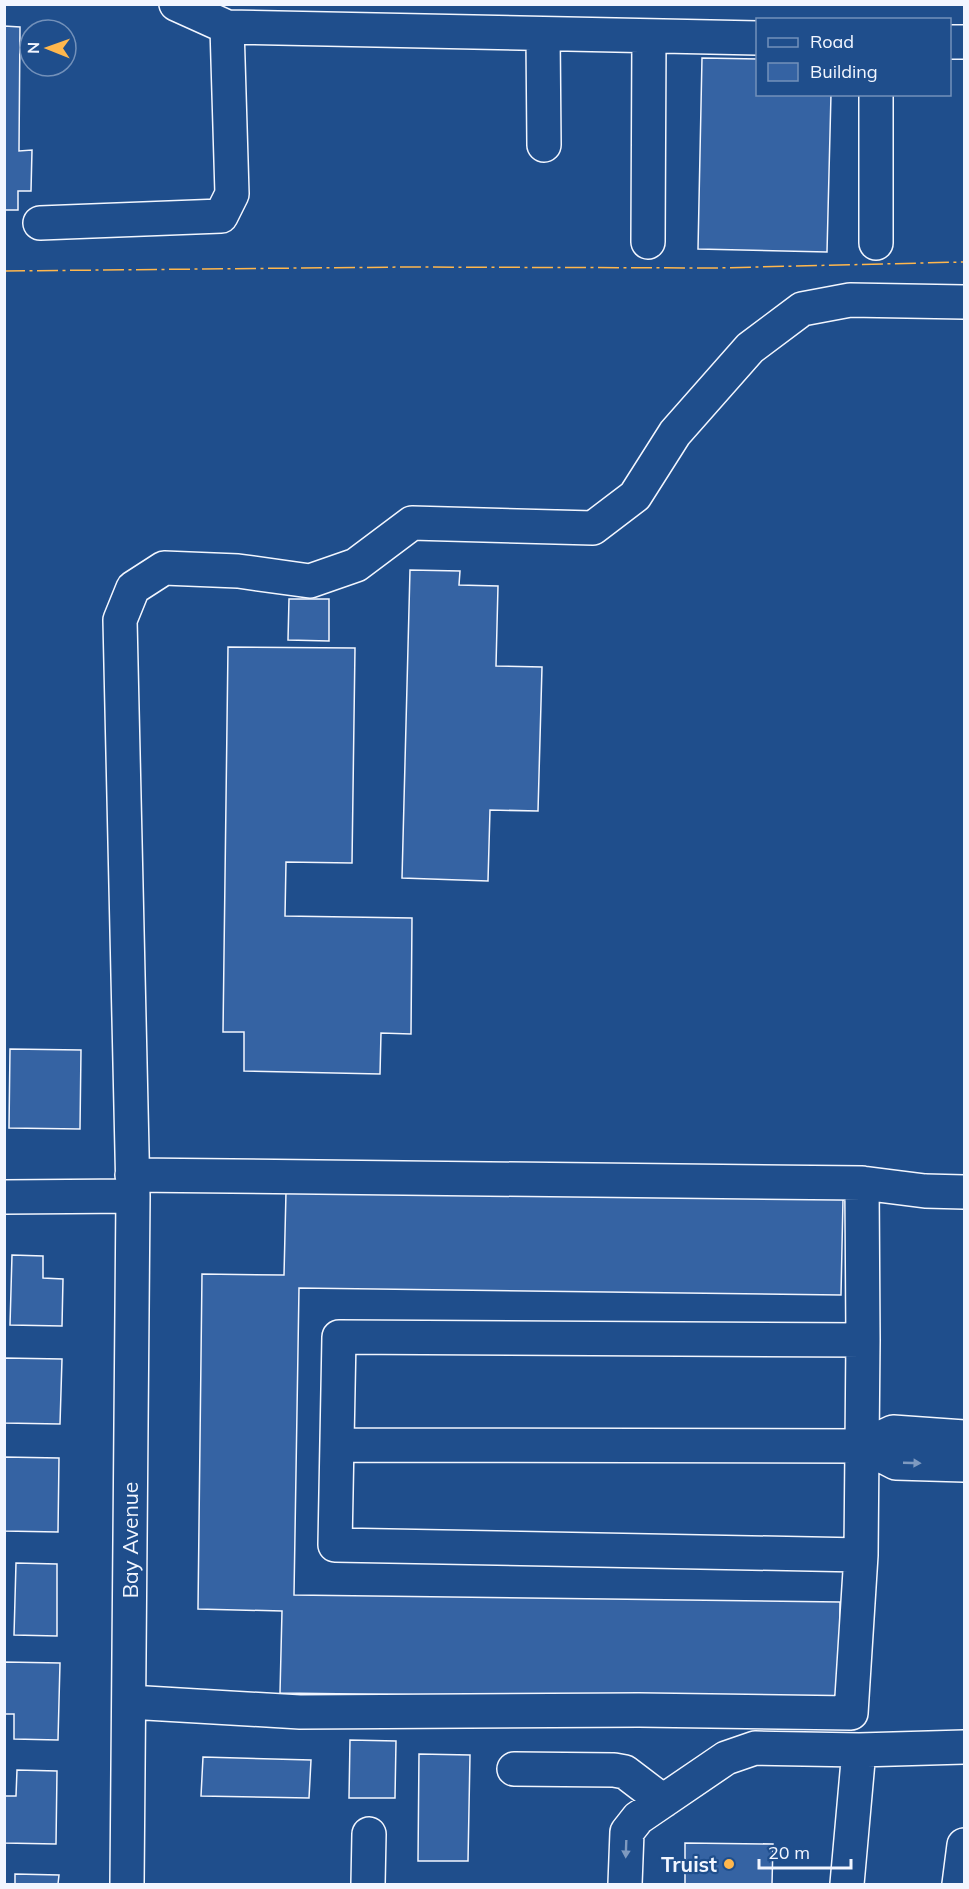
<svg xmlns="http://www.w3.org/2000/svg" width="969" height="1889" font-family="Mulish,sans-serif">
  <rect width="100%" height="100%" fill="#1f4e8c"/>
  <path fill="#3563a3" stroke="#f2f6ff" stroke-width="1.5" d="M4 26 20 27 19 151 32 150 31 191H18V210H4Z
    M702 58 758 59V94H831L827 252 698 249Z
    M410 570 460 571 459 585 498 586 496 666 542 667 538 811 490 810 488 881 402 878Z
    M289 599H329V641L288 640Z
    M228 647 355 648 352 863 286 862 285 916 412 918 411 1034 381 1033 380 1074 244 1071V1032H223Z
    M10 1049 81 1050 80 1129 9 1128Z
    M286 1192 843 1199 841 1295 299 1288 294 1595 840 1602 839 1700 280 1693 282 1611 198 1609 202 1274 284 1275Z
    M12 1255 43 1256V1278L63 1279 62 1326 10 1325Z
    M4 1358 62 1359 60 1424 4 1423Z
    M4 1457 59 1458 58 1532 4 1531Z
    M16 1563 57 1564V1636L14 1635Z
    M4 1662 60 1663 58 1740 14 1739V1714H4Z
    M350 1740 396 1741 395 1798H349Z
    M419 1754 470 1755 468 1861H418Z
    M203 1757 311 1760 309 1798 201 1796Z
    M17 1770 57 1771 56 1844 4 1843V1796H16Z
    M685 1843 773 1844 772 1884H685Z
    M15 1874 59 1875 58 1884H15Z"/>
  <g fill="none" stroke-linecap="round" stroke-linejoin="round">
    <defs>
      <path id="minor" d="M176 4 227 27 758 38
        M543 35 544 145
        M950 42H964
        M40 223 221 216 232 194 227 27
        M648 242 649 36
        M876 243V94
        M132 1175 862 1183 863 1340
        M862 1183 925 1191 964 1192
        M4 1197 133 1196
        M339 1337 863 1340 861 1555 335 1545Z
        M337 1445 863 1446 893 1432 964 1437
        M863 1446 896 1463 964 1465
        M129 1702 300 1712 639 1710 851 1713 861 1555
        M514 1769 614 1770 625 1772 663 1801
        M127 1884 133 1196 120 620 133 588 164 568 238 571 310 581 356 565 412 523 593 528 635 496 675 433 750 348 802 309 850 300 964 302
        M368 1884 369 1834
        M625 1884 627 1832 638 1818 726 1758 755 1748 859 1750 964 1747
        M847 1884 859 1750"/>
      <path id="major" d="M959 1884 964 1845"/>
    </defs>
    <use href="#minor" stroke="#f2f6ff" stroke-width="36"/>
    <use href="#major" stroke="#f2f6ff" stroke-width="36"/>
    <use href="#minor" stroke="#1f4e8c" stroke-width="33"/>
    <use href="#major" stroke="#1f4e8c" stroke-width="33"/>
    <path stroke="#ffb74d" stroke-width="1.5" stroke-dasharray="21 4.5 3 4.5" stroke-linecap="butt" d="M4 271 406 267 715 268 964 262"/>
  </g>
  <defs><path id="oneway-solid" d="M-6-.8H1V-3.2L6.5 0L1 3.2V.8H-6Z" transform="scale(1.5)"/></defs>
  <g fill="#7e9ac0">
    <use href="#oneway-solid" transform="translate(912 1463) rotate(2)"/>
    <use href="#oneway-solid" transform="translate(626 1849) rotate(92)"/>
  </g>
  <circle fill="#ffb74d" stroke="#1f4e8c" stroke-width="2" cx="729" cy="1864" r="6"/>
  <g text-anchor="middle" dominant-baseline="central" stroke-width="4.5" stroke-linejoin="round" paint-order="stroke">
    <g font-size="21" fill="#f2f6ff" stroke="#1f4e8c">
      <text transform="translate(130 1540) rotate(-90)">Bay Avenue</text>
    </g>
    <g font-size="21" font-weight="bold" fill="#f2f6ff" stroke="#1f4e8c" text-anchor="end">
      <text x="717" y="1864">Truist</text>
    </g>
  </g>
  <rect width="969" height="1889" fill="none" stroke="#f2f6ff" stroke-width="12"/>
  <rect x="756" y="18" width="195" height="78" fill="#1f4e8c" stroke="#7391ba" stroke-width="1.5"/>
  <rect x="768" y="38" width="30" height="9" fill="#1f4e8c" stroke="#7391ba" stroke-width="1.5"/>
  <text x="810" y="48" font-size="18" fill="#f2f6ff">Road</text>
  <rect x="768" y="63" width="30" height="18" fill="#3563a3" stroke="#7391ba" stroke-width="1.5"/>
  <text x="810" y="78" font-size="18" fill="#f2f6ff">Building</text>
  <g transform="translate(48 48) rotate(271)"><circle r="28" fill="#1f4e8c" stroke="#7391ba" stroke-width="1.5"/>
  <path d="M0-4.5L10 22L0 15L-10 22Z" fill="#ffb74d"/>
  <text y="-9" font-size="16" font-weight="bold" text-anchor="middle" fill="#f2f6ff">N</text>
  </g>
  <path d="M759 1859v9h92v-9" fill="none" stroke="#f2f6ff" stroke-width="3"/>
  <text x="768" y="1859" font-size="18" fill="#f2f6ff" stroke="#1f4e8c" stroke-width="4.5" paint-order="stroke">20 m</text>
</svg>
